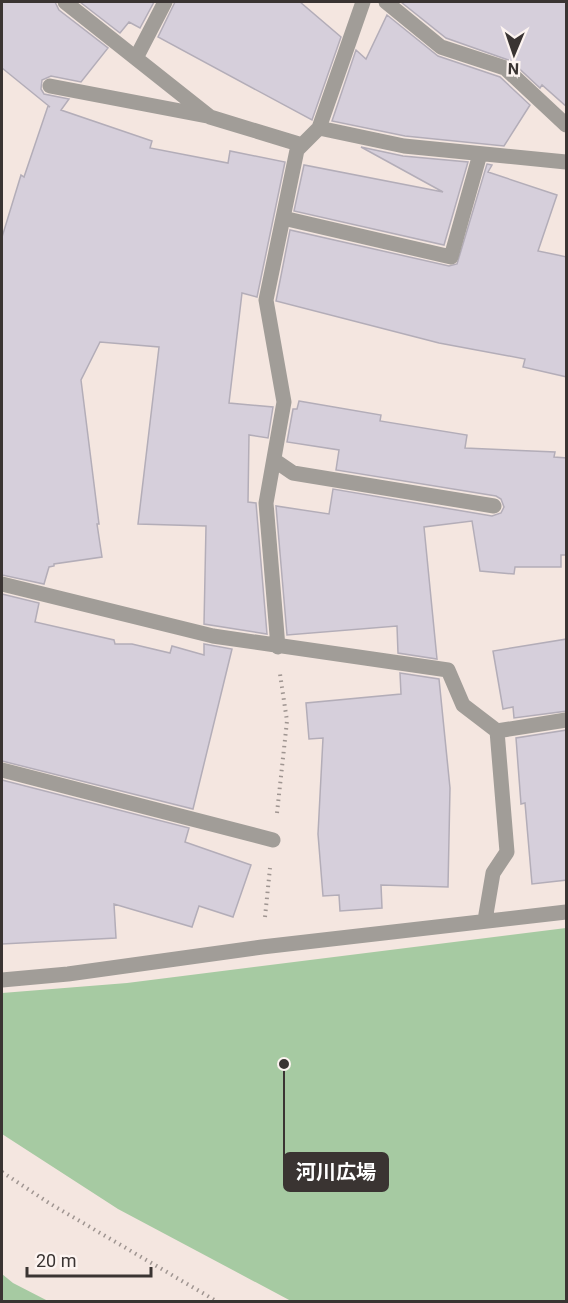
<svg xmlns="http://www.w3.org/2000/svg" width="568" height="1303" font-family="Roboto,'Noto Sans JP',sans-serif">
  <rect width="100%" height="100%" fill="#f4e6e0"/>
  <path fill="#a6caa2" d="M566 928V1301H291L118 1209 2 1134V993L127 983Z
    M2 1274 13 1283 48 1301H2Z"/>
  <path fill="#d6cfdb" stroke="#b3adb8" stroke-width="1.5" d="M2 2H55L59 10 108 48 81 82 51 76 42 80 41 89 44 94 69 99 61 110 152 141 150 148 228 163 230 151 285 162 257 297 242 293 229 403 273 407 268 438 249 435 248 502 256 503 267 634 204 624 206 526 138 524 159 347 100 342 81 380 99 524H97L102 557 54 564V566L49 567 44 584 2 575V237L21 175 24 177 48 106 50 107 2 68Z
    M80 2H154L140 28 129 22 120 33Z
    M175 2H300L341 37 312 120 158 37Z
    M401 2H567V107L542 85 540 88 511 61 446 38Z
    M387 15 438 56 500 77 530 105 504 146 405 136 332 121 356 50 366 59Z
    M361 147 403 156 468 162 444 245 294 211 304 165 443 192Z
    M487 164 492 165 488 172 557 195 538 251 567 257V377L523 367 525 359 439 343 276 301 290 230 449 266 457 264Z
    M299 401 381 415 380 421 467 435 465 448 555 452 554 457 567 458V555H561V567H515L514 574 480 571 472 521 424 527 437 659 398 653 397 626 287 635 276 506 329 514 333 489 492 516 501 513 504 507 501 499 496 496 336 470 339 450 287 442 293 409H297Z
    M2 594 39 603 35 622 114 640 115 644H132L170 653 172 646 204 655V644L232 649 193 809 2 761Z
    M567 639V711L514 718 513 707 503 709 493 651Z
    M400 673 439 679 450 788 448 887 381 885 382 908 340 911 339 895 323 896 318 834 323 738 309 739 306 703 401 694Z
    M567 730V880L532 884 525 803 521 804 516 738Z
    M2 780 189 828 185 842 251 865 233 917 199 906 192 927 114 904 116 938 2 944Z"/>
  <g fill="none" stroke-linecap="round" stroke-linejoin="round">
    <path stroke="#9f9591" stroke-width="4" stroke-dasharray="1.5 4.5" stroke-linecap="butt" d="M277 813 287 721 280 674
      M265 917 270 868
      M2 1172 49 1203 218 1302"/>
    <path stroke="#a19d98" stroke-width="15" d="M65 2 210 117 302 145
      M386 2 441 47 505 68 566 125
      M136 58 165 2
      M50 86 207 116
      M319 128 404 146 566 162
      M283 218 451 257 480 154
      M274 460 293 473 494 506
      M2 584 213 636 448 670 463 705 497 731 507 852 493 873 485 920
      M278 647 266 503 284 402 266 300 297 150 319 128 363 2
      M497 731 566 720
      M2 770 273 840
      M2 980 68 974 262 947 566 912"/>
  </g>
  <path fill="none" stroke="#3a3432" stroke-width="2" d="M284 1064L284 1172"/>
  <circle fill="#3a3432" stroke="#fdf4f1" stroke-width="2" cx="284" cy="1064" r="6"/>
  <rect fill="#3a3432" stroke="#3a3432" stroke-width="2" x="284" y="1153" width="104" height="38" rx="6"/>
  <g font-size="20" text-anchor="middle" font-weight="bold" fill="#fff">
    <text x="336" y="1179">河川広場</text>
  </g>
  <rect width="568" height="1303" fill="none" stroke="#3a3432" stroke-width="6"/>
  <g transform="translate(514 54) rotate(182)" stroke="#fdf4f1" stroke-width="4.5" paint-order="stroke">
  <path d="M0-4.5L10 22L0 15L-10 22Z" fill="#3a3432"/>
  <text y="-9" font-size="16" font-weight="bold" text-anchor="middle" fill="#3a3432">N</text>
  </g>
  <path d="M27 1267v9h124v-9" fill="none" stroke="#3a3432" stroke-width="3"/>
  <text x="36" y="1267" font-size="18" fill="#3a3432" stroke="#fdf4f1" stroke-width="4.5" paint-order="stroke">20 m</text>
</svg>
